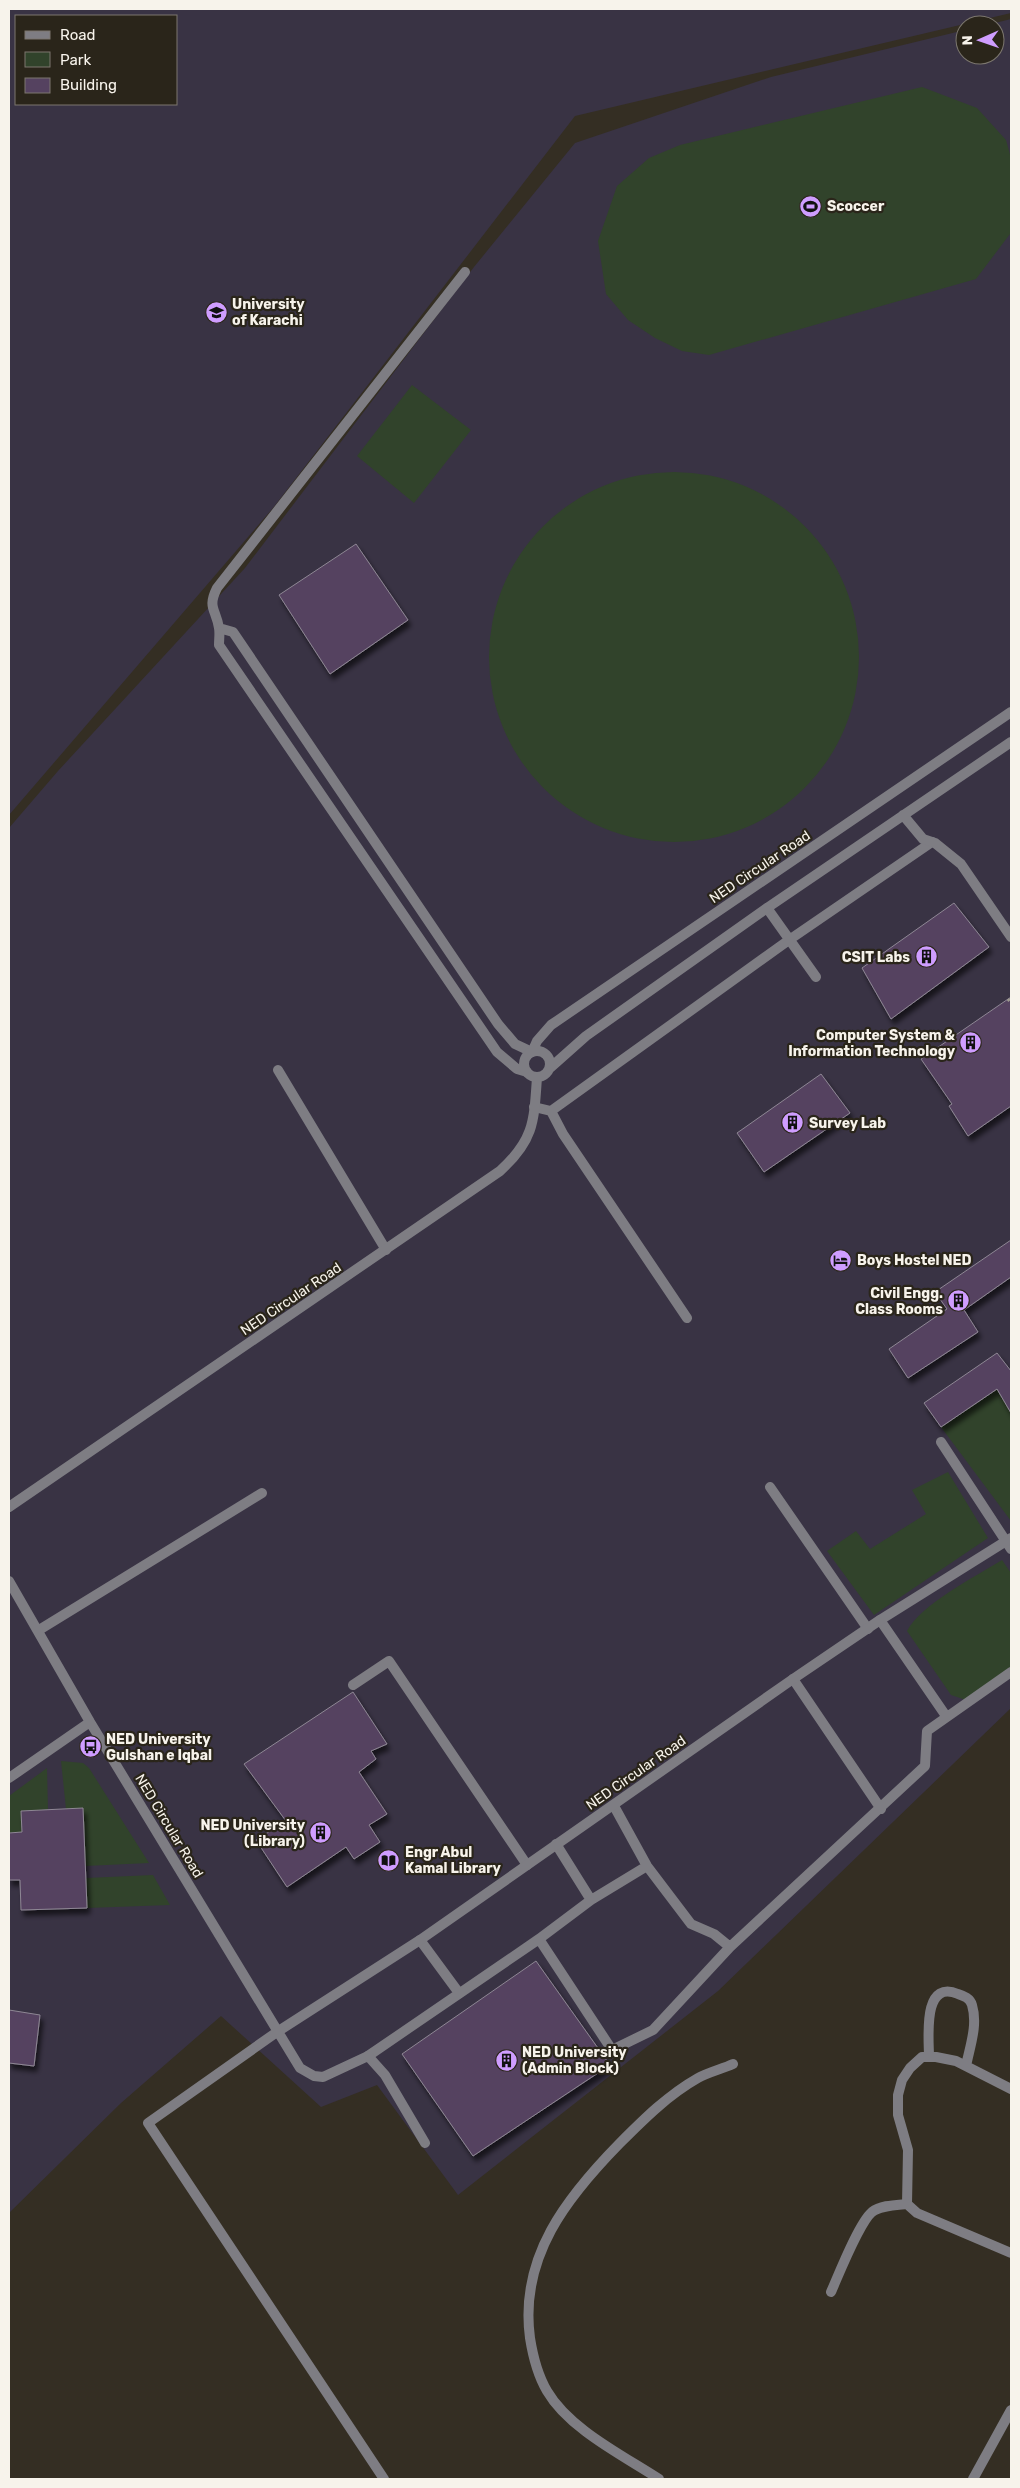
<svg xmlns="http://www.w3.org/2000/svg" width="1020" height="2488" font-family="Rubik,sans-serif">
  <defs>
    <filter id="shadow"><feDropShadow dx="3" dy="5.5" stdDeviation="2.5" flood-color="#0009"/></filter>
  </defs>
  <rect width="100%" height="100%" fill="#342e23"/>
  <path fill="#393344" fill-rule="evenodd" d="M9 9H1011V13L575 116 273 508 9 815ZM16 16H176V104H16Z
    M1011 19V1708L718 1991 458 2195 377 2085 321 2107 221 2016 121 2103 9 2213V828L58 771 245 568 474 267 575 143 771 77 965 30V55H995V25H987Z"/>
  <path fill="#31432b" d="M922 87 977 108 1006 140 1011 158 1010 234 976 279 709 355 682 351 655 338 628 320 606 294 598 241 617 186 649 158 680 145Z
    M412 385 471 430 414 503 357 456Z
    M489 657a185 185 0 1 1 370 0a185 185 0 1 1-370 0Z
    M997 1389 1008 1406 1011 1404V1521L941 1427Z
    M948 1472 988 1538 874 1615 827 1551 856 1531 870 1549 926 1514 912 1490Z
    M1002 1560 1011 1573V1673L969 1701 951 1695 907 1631C921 1604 975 1577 1002 1560Z
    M61 1761 83 1763 89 1768 149 1863 85 1866 66 1809Z
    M47 1768 48 1810 21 1811 22 1832 9 1833V1796Z
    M153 1875 170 1905 87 1908 86 1878Z"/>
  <path fill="#554260" stroke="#8e8794" filter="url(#shadow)" d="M356 544 408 620 330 674 279 595Z
    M954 903 989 947 891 1019 862 968Z
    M1011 997V1106L968 1136 949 1106 952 1104 921 1059Z
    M821 1074 850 1113 764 1172 737 1133Z
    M1011 1240V1277L964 1310 978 1332 908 1378 889 1349 947 1309 935 1292Z
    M997 1353 1011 1371V1413L997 1389 941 1427 924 1403Z
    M353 1692 387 1744 371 1751 376 1759 359 1772 387 1814 369 1825 380 1842 354 1859 346 1847 287 1887 256 1840 286 1821 244 1764Z
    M83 1808 87 1908 21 1910 20 1880H9V1833L22 1832 21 1811Z
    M536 1961 610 2065 473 2156 402 2054Z
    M9 2010 40 2015 34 2066 9 2063Z"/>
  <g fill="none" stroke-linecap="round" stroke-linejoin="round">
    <path stroke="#9d998f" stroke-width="3" stroke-dasharray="2.5 4" stroke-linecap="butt" d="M1008 999 1011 1003"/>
    <path stroke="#7e7d83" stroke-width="10" d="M465 272 217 588C207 608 216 609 219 628 220 633 219 639 219 645L497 1052 517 1069 527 1072
      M219 628 233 632 498 1024 515 1044 532 1052
      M767 908 816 977
      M278 1070 386 1250
      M534 1107 551 1111 563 1134 687 1318
      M551 1111 789 940 932 842
      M941 1442 1011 1549
      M770 1487 868 1629
      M880 1620 946 1716
      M39 1630 262 1493
      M793 1679 881 1809
      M353 1685 389 1661 527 1865
      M614 1806 647 1866 691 1924 714 1934 730 1947
      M556 1844 591 1900
      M539 1939 612 2050 653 2030 730 1947 925 1766 927 1731 1011 1672
      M420 1940 459 1993
      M368 2056 539 1939 591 1900 647 1866
      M659 2479C624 2456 569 2429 547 2391 537 2374 533 2357 530 2338 519 2257 567 2197 620 2143 644 2119 668 2095 698 2078 709 2072 722 2069 733 2064"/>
    <path stroke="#7e7d83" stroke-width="10" d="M903 815 923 839 935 843 961 864 1011 937
      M524 1064a13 13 0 1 1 26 0a13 13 0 1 1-26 0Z
      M532 1052 537 1041 551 1025 1011 712
      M550 1068 586 1036 767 908 1011 742
      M9 1507 500 1171C534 1140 534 1122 537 1077
      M9 1581 90 1722 300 2068 314 2076 323 2077 368 2056 385 2075 425 2143
      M9 1778 90 1722
      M929 2057C929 2038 922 1979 958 1994 964 1996 970 1998 972 2005 978 2025 970 2046 966 2066
      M1011 2089 956 2061 936 2057H922L910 2068 902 2080 898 2095V2115L908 2150 907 2204 917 2213 1011 2253
      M831 2292C839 2274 859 2223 872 2212 881 2205 896 2205 907 2204
      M384 2479 148 2123 277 2032 420 1940 793 1679 880 1620 1011 1538
      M973 2479 1011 2410"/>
  </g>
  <defs>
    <symbol id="stadium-disc" viewBox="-11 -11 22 22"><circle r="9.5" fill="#cf9dff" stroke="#2a251a"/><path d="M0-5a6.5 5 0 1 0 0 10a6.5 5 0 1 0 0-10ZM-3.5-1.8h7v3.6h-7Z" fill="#111"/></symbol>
    <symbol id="university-disc" viewBox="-11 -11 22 22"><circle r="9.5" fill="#cf9dff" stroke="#2a251a"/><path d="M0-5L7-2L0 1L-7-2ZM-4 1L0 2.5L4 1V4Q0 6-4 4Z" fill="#111"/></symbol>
    <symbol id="building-disc" viewBox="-11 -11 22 22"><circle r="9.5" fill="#cf9dff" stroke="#2a251a"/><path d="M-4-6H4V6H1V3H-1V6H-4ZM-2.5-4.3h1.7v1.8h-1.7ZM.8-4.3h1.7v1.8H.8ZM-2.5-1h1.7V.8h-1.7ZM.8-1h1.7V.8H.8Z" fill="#111"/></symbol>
    <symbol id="hotel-disc" viewBox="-11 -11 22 22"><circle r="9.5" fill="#cf9dff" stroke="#2a251a"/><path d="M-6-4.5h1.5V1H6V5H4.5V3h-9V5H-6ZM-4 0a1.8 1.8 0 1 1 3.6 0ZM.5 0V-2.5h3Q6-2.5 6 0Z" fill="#111"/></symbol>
    <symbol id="bus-disc" viewBox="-11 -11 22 22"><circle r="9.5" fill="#cf9dff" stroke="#2a251a"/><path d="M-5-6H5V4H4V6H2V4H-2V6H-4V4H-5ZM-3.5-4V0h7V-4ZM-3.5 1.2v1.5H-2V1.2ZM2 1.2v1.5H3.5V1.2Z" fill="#111"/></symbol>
    <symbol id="library-disc" viewBox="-11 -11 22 22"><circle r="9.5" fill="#cf9dff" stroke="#2a251a"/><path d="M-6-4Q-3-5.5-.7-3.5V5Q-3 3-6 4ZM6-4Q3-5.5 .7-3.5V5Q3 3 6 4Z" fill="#111"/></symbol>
  </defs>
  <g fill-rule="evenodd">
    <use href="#stadium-disc" x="798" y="194" width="25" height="25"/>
    <use href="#university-disc" x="204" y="300" width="25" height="25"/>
    <use href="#building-disc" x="914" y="944" width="25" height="25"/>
    <use href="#building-disc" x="958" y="1030" width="25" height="25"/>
    <use href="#building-disc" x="780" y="1110" width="25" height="25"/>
    <use href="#hotel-disc" x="828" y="1248" width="25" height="25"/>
    <use href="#building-disc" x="946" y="1288" width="25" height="25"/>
    <use href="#bus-disc" x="78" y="1734" width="25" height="25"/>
    <use href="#building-disc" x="308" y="1820" width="25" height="25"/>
    <use href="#library-disc" x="376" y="1848" width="25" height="25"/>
    <use href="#building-disc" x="494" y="2048" width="25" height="25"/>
  </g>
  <g text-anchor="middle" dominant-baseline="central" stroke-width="4.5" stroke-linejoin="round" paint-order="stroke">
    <g font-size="14" font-weight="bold" fill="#f7f3eb" stroke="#2a251a" text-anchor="start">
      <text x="827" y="206">Scoccer</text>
      <text x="232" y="304">University<tspan x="232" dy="16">of Karachi</tspan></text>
      <text x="910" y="957" text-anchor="end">CSIT Labs</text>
      <text x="955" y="1035" text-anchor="end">Computer System &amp;<tspan x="955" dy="16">Information Technology</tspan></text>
      <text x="809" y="1123">Survey Lab</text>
      <text x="857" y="1260">Boys Hostel NED</text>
      <text x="943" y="1293" text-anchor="end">Civil Engg.<tspan x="943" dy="16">Class Rooms</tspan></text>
      <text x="106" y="1739">NED University<tspan x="106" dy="16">Gulshan e Iqbal</tspan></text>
      <text x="305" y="1825" text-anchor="end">NED University<tspan x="305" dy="16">(Library)</tspan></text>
      <text x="405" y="1852">Engr Abul<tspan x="405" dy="16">Kamal Library</tspan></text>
      <text x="522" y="2052">NED University<tspan x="522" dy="16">(Admin Block)</tspan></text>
    </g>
    <g font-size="14" fill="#f7f3eb" stroke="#2a251a">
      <text transform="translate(760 867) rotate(-34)">NED Circular Road</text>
      <text transform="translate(291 1299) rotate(-34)">NED Circular Road</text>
      <text transform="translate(636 1773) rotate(-35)">NED Circular Road</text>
      <text transform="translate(169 1826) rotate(59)">NED Circular Road</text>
    </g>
  </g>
  <rect width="1020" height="2488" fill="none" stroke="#f7f3eb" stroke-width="20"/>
  <rect x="15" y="15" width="162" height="90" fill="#2a251a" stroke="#7c776e"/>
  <rect x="25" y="31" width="25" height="8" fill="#7e7d83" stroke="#7c776e"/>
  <text x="60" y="40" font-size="15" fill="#f7f3eb">Road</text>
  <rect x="25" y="52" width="25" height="15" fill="#31432b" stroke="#7c776e"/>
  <text x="60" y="65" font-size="15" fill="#f7f3eb">Park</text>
  <rect x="25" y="78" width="25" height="15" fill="#554260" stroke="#7c776e"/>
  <text x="60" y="90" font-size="15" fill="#f7f3eb">Building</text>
  <g transform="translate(980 40) rotate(268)"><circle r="24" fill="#2a251a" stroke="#7c776e"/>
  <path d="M0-4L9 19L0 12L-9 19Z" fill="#cf9dff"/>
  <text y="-8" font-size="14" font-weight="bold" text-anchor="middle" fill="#f7f3eb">N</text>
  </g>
</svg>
